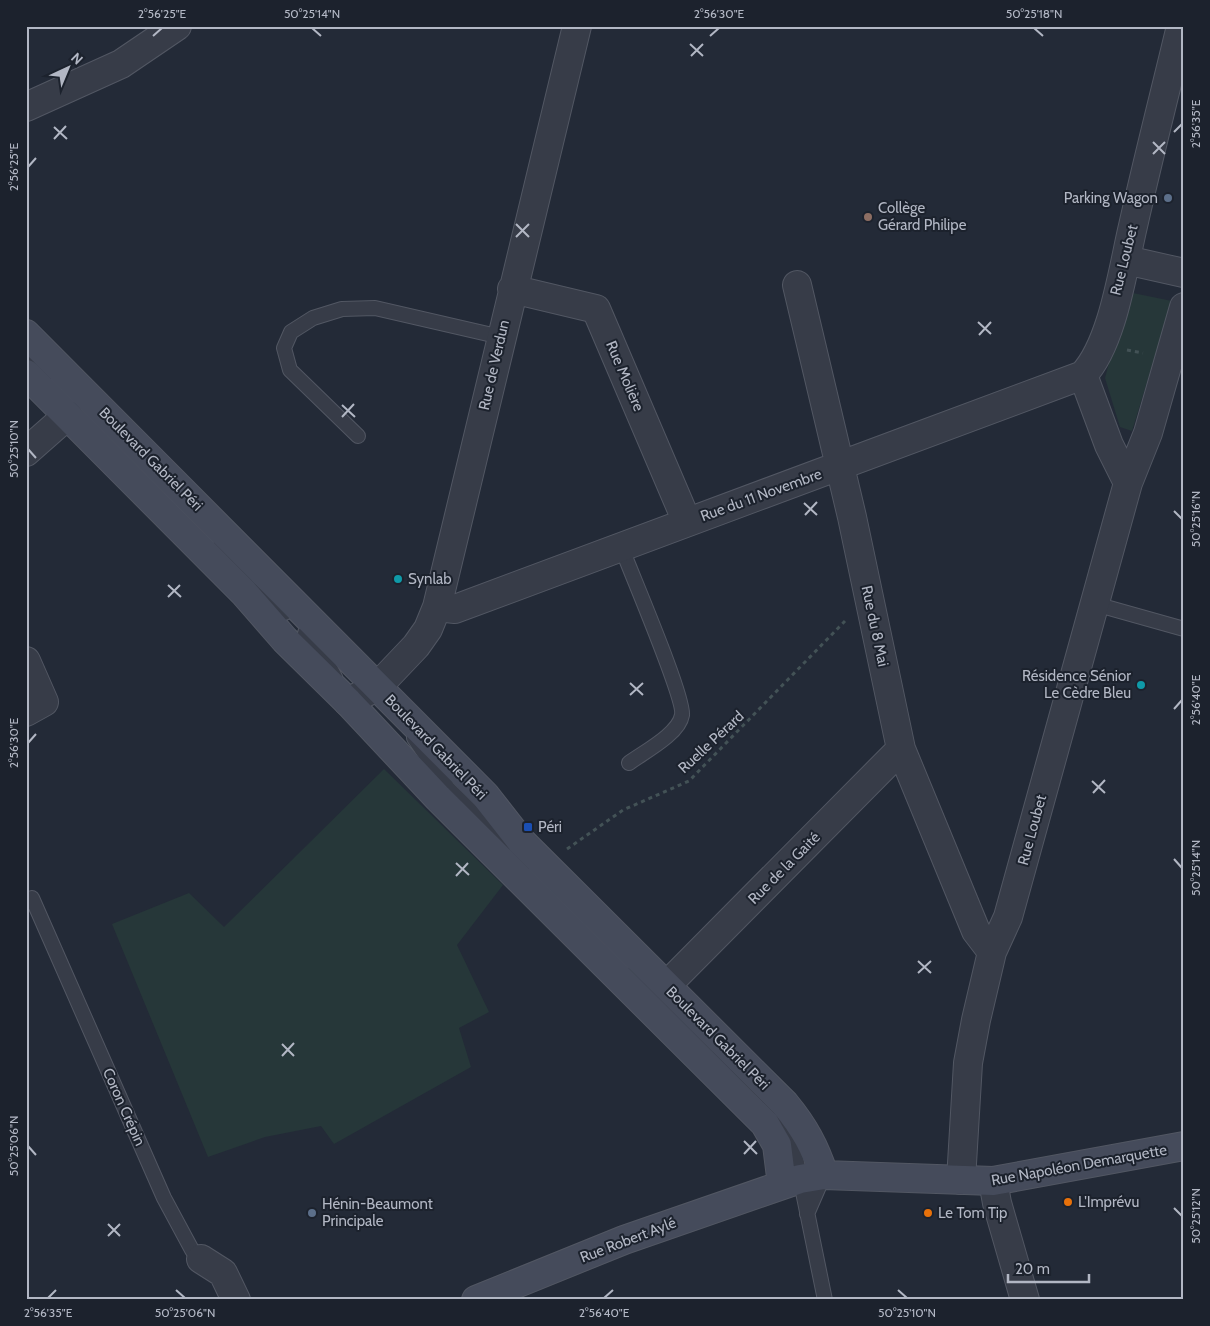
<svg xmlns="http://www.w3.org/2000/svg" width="1210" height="1326" font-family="Cabin,sans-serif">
  <rect width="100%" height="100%" fill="#232a37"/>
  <path fill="#263739" d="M1128 292 1172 301 1132 431 1120 427 1105 378Z
    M384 769 503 885 457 945 489 1012 459 1028 471 1067 334 1144 321 1126 265 1137 208 1157 112 924 189 893 224 927Z"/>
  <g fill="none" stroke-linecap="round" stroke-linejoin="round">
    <defs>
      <path id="service" d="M26 356 45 375
        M358 436 290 370 284 348 291 332 313 318 342 309 375 308 501 337
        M621 546C630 571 685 698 682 715 679 734 644 752 629 763
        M218 548 285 613
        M1095 604 1184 629
        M305 633 316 643 335 677
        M414 738 448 788 525 864
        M32 898 164 1198 192 1250 201 1259
        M633 973 768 1107 787 1130 794 1148 825 1300
        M807 1214 824 1175"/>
      <path id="minor" d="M26 107 121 64 177 26
        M1126 260 1184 273
        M797 285 852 517 901 749 976 931 992 952
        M512 289 596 309 687 522
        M1083 375 1109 445 1128 483
        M26 452 68 415
        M437 607 455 609 1083 375C1113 343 1123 268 1133 226 1148 159 1165 93 1181 26
        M26 661 44 702 26 712
        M348 702 378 686 416 646 428 629 437 607 577 26
        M666 986 901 749
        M961 1180 968 1063 976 1020 992 952 1008 917 1128 483 1148 433 1184 307
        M201 1259 223 1273 236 1300"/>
      <path id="tertiary" d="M993 1181 997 1203 1025 1300"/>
      <path id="secondary" d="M26 334 485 795 521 841 785 1104C804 1127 815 1147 824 1175
        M26 374 244 593 285 640 348 702 438 798 765 1124 777 1145 782 1185
        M476 1300 624 1240 800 1179 824 1175 993 1181 1184 1146"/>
    </defs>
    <use href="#service" stroke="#525763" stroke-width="16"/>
    <use href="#minor" stroke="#525763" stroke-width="30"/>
    <use href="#tertiary" stroke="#525763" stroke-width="30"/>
    <use href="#secondary" stroke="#525763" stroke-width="30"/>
    <path stroke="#435256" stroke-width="3" stroke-dasharray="4 4" stroke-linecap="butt" d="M1127 350 1143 353
      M567 849 623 810 689 781 845 621"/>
    <use href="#service" stroke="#373c48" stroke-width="14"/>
    <use href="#minor" stroke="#373c48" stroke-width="28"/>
    <use href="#tertiary" stroke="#373c48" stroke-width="28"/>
    <use href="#secondary" stroke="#454b5b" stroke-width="28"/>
  </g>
  <path fill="none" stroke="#b2b7c4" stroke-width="2" d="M312 28 321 36M1034 28 1043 36M153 36 162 28M710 36 719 28M690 44 703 56M691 56 703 44M54 127 67 139M1174 132 1182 124M54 139 66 126M1153 142 1165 154M1153 154 1165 142M28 167 36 158M516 224 529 237M516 237 529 224M978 322 991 334M979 335 991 322M342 405 355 417M342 417 354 404M28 449 36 458M804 503 817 515M1174 511 1182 519M805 515 817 502M168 585 181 597M168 597 180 585M630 683 643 695M630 695 643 683M1174 709 1182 700M28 743 36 734M1092 781 1105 793M1093 793 1105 780M1174 859 1182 868M456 863 469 875M456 876 468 863M918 961 931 973M918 973 931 961M282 1044 294 1056M282 1056 294 1043M744 1141 757 1154M28 1146 36 1155M744 1154 756 1141M1174 1208 1182 1216M108 1224 120 1236M108 1236 120 1224M176 1290 185 1298M898 1290 907 1298M48 1298 56 1290M604 1298 613 1290"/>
  <g fill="#5c6f8a" stroke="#1c222d" stroke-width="2">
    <circle cx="1168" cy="198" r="5"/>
    <circle cx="312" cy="1213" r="5"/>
  </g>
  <circle fill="#8d6e63" stroke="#1c222d" stroke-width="2" cx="868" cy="217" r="5"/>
  <g fill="#0f9aa8" stroke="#1c222d" stroke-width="2">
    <circle cx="398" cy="579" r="5"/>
    <circle cx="1141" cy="685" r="5"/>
  </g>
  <rect fill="#1a4fb4" stroke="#1c222d" stroke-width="2" x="523" y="822" width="10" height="10" rx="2.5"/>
  <g fill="#e8710a" stroke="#1c222d" stroke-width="2">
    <circle cx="1068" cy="1202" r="5"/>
    <circle cx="928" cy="1213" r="5"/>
  </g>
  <g text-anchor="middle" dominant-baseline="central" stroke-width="4" stroke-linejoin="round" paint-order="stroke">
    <g font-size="15" fill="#b2b7c4" stroke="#1c222d" text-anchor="start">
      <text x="1158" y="198" text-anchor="end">Parking Wagon</text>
      <text x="878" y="208">Collège<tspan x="878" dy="17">Gérard Philipe</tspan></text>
      <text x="408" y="579">Synlab</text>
      <text x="1131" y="676" text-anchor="end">Résidence Sénior<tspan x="1131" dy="17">Le Cèdre Bleu</tspan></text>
      <text x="538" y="827">Péri</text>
      <text x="1078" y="1202">L'Imprévu</text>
      <text x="322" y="1204">Hénin-Beaumont<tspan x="322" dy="17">Principale</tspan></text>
      <text x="938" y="1213">Le Tom Tip</text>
    </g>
    <g font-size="15" fill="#b2b7c4" stroke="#1c222d">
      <text transform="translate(1124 260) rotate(-76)">Rue Loubet</text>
      <text transform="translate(494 365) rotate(-77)">Rue de Verdun</text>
      <text transform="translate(625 376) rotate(67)">Rue Molière</text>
      <text transform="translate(151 459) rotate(45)">Boulevard Gabriel Péri</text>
      <text transform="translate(761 495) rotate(-20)">Rue du 11 Novembre</text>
      <text transform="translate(875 626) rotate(78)">Rue du 8 Mai</text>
      <text transform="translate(711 742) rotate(-43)">Ruelle Pérard</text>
      <text transform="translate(436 747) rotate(46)">Boulevard Gabriel Péri</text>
      <text transform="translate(1032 830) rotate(-75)">Rue Loubet</text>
      <text transform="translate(784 868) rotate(-45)">Rue de la Gaité</text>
      <text transform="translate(718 1038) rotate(45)">Boulevard Gabriel Péri</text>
      <text transform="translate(124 1107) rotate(66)">Coron Crépin</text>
      <text transform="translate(1079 1165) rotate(-10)">Rue Napoléon Demarquette</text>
      <text transform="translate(628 1240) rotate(-21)">Rue Robert Aylé</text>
    </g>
  </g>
  <rect width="1210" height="1326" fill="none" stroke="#1c222d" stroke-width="55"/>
  <g transform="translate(68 68) rotate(44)" stroke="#1c222d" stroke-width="4" paint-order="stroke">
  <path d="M0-4L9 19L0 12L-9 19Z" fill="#b2b7c4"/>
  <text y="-8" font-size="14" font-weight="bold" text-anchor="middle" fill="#b2b7c4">N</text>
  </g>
  <path d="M1008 1274v8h81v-8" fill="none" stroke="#b2b7c4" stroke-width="2.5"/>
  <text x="1015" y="1274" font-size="15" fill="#b2b7c4" stroke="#1c222d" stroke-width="4" paint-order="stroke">20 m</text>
  <rect x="28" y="28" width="1154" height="1270" fill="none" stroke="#b2b7c4" stroke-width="2"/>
  <g font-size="12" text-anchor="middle" fill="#b2b7c4">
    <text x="162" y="18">2°56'25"E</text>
    <text x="312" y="18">50°25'14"N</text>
    <text x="719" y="18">2°56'30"E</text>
    <text x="1034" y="18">50°25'18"N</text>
    <text transform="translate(1196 124) rotate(-90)" y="4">2°56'35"E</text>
    <text transform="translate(14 167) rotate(-90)" y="4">2°56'25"E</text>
    <text transform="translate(14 449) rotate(-90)" y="4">50°25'10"N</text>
    <text transform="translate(1196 519) rotate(-90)" y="4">50°25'16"N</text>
    <text transform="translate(1196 700) rotate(-90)" y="4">2°56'40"E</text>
    <text transform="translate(14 743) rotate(-90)" y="4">2°56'30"E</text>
    <text transform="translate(1196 868) rotate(-90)" y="4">50°25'14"N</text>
    <text transform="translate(14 1146) rotate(-90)" y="4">50°25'06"N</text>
    <text transform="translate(1196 1216) rotate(-90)" y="4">50°25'12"N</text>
    <text x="48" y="1317">2°56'35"E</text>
    <text x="185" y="1317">50°25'06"N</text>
    <text x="604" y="1317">2°56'40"E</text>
    <text x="907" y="1317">50°25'10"N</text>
  </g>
</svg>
